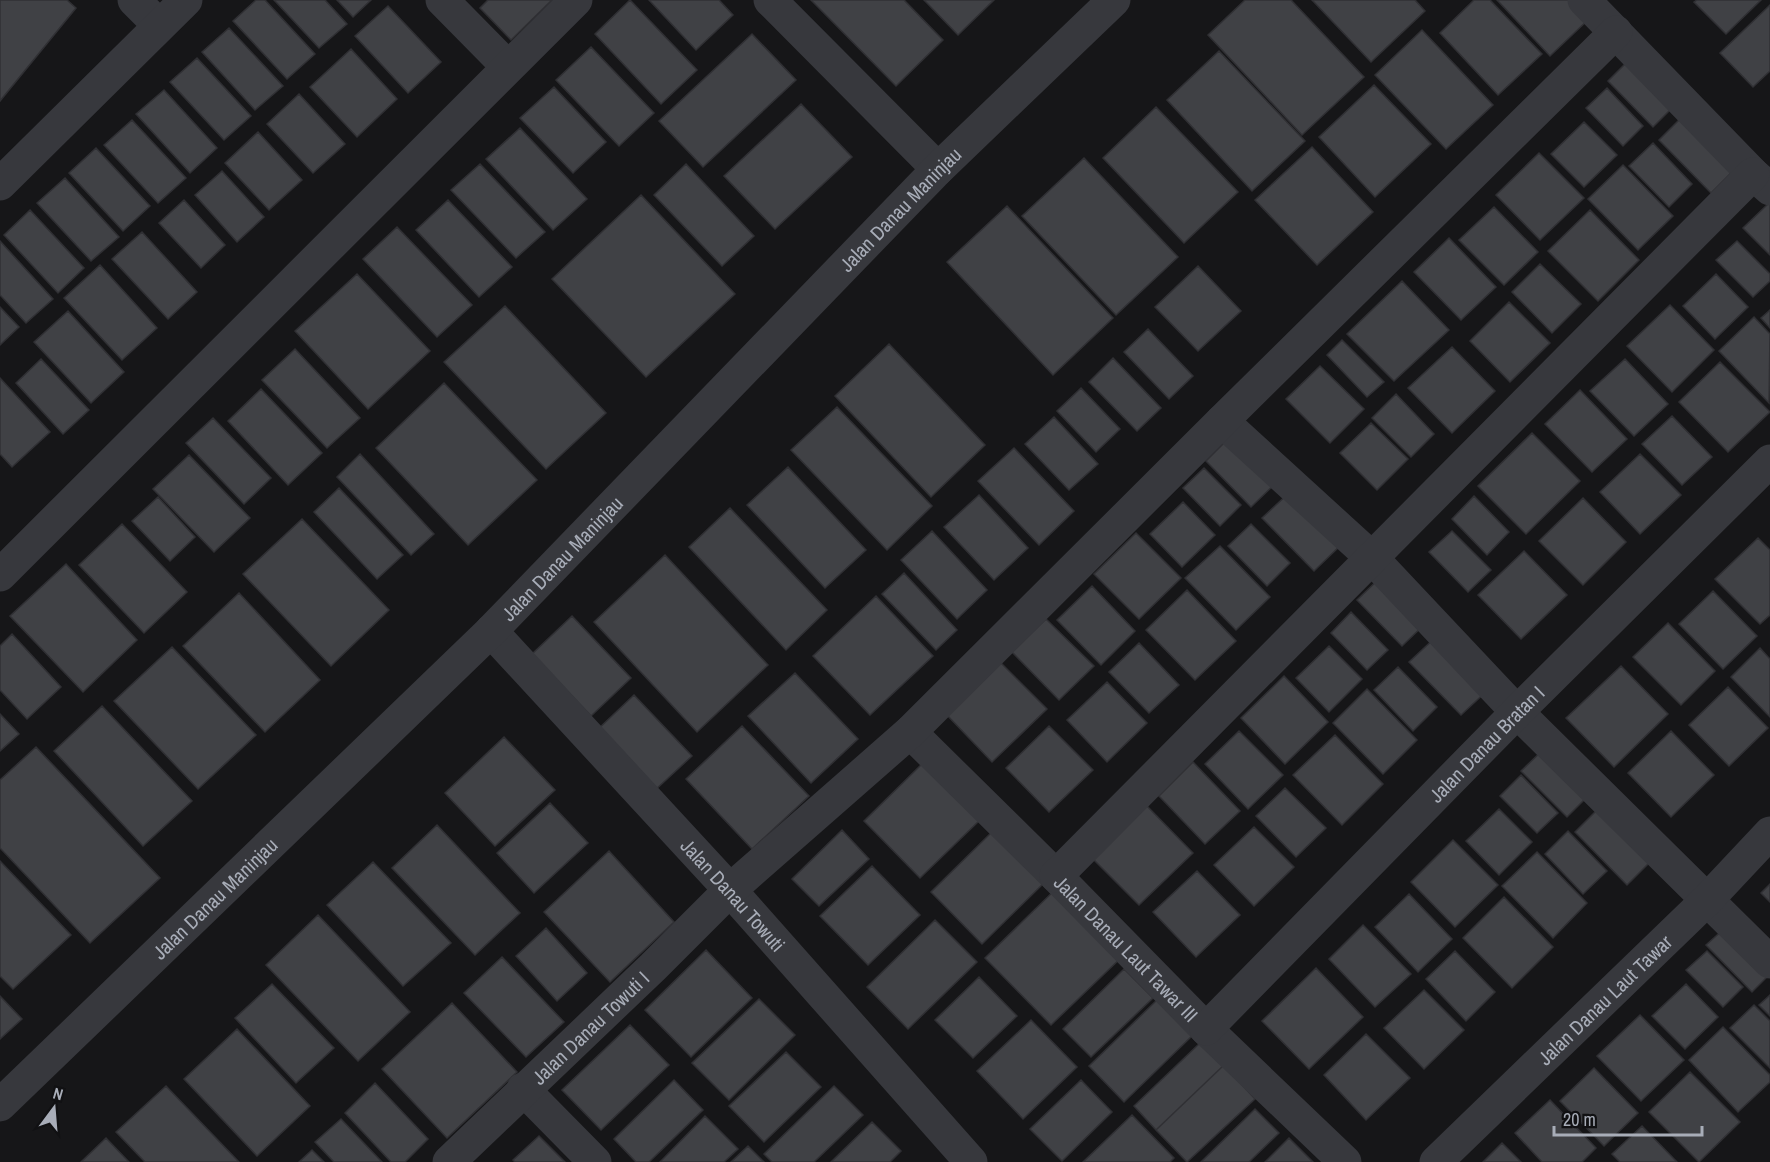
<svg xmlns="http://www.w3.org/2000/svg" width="1770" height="1162" font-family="'Archivo Narrow',sans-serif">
  <rect width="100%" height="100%" fill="#161618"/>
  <path fill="#404145" stroke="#303034" stroke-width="1.5" d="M0 0H67L76 8 0 101Z
    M256 0H265L315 54 287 79 233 21Z
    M274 0H325L347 24 319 48Z
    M337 0H371L353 17Z
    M488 0H552L511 40 480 8Z
    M630 0 697 70 661 104 595 34Z
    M649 0H719L733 15 696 50Z
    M811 0H904L943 40 896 86Z
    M924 0H994L958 35Z
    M1245 0H1291L1364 77 1302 135 1208 35Z
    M1312 0H1415L1425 11 1371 62Z
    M1474 0H1490L1542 54 1498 95 1440 33Z
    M1497 0H1574L1591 17 1550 56Z
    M1697 0H1761L1726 34 1694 2Z
    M1770 5V71L1753 87 1720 53Z
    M388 6 441 62 408 93 355 36Z
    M229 28 283 86 255 110 202 52Z
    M1422 30 1493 105 1446 149 1375 75Z
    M752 34 796 80 703 167 659 121Z
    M591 47 654 113 619 146 556 80Z
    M351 49 397 99 357 137 310 87Z
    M1219 51 1305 141 1252 191 1167 100Z
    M1633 56 1678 102 1653 127 1608 81Z
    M197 58 251 116 224 140 170 82Z
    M1374 85 1431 144 1375 197 1319 137Z
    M554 87 606 142 573 173 520 118Z
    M1607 88 1643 126 1623 146 1586 108Z
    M164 90 217 148 190 173 136 114Z
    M299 94 345 144 313 173 267 124Z
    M801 104 852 157 775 229 724 176Z
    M1156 107 1238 192 1184 243 1103 158Z
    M1687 112 1739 165 1711 193 1659 140Z
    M132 120 186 178 158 203 104 145Z
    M1584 122 1617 155 1584 187 1551 154Z
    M520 128 587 199 553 230 486 159Z
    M258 132 302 180 269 210 225 163Z
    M1653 143 1692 184 1669 207 1629 166Z
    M1312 147 1373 212 1317 265 1255 200Z
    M96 148 150 206 123 231 69 173Z
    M1539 153 1584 198 1540 240 1496 195Z
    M1084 158 1178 257 1116 315 1022 216Z
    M480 164 545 232 516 258 451 190Z
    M686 164 754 236 722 266 654 195Z
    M1623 165 1673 216 1638 250 1588 199Z
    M222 171 264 217 237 242 195 195Z
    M65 178 119 237 91 261 37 203Z
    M641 195 735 294 646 377 552 279Z
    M184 200 225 245 201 268 159 223Z
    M448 200 512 267 479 297 416 230Z
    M1769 203 1770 204V255L1743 228Z
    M1007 206 1113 318 1053 375 947 262Z
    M1494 207 1538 252 1504 285 1459 240Z
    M30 210 84 268 58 293 4 235Z
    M1590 210 1639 260 1598 301 1548 251Z
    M397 227 472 305 437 337 363 259Z
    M142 232 197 292 168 319 112 259Z
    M1449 238 1496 287 1461 320 1414 272Z
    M0 241 53 299 26 323 0 295Z
    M1737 241 1770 274V281L1753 297 1716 260Z
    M1540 264 1581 304 1552 333 1512 292Z
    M100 265 157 328 122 360 64 298Z
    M1198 266 1241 311 1198 351 1155 307Z
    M357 274 430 351 368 409 295 331Z
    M1716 274 1748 307 1715 339 1683 306Z
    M1402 281 1449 330 1394 381 1347 334Z
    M1509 302 1550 343 1510 382 1470 341Z
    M1670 305 1714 350 1672 392 1627 346Z
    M505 306 606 413 546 469 444 362Z
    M0 307 19 327 0 345Z
    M1770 310V328L1761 318Z
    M68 311 124 372 91 403 34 342Z
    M1754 317 1770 334 1769 403 1719 351Z
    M1148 329 1193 376 1169 399 1124 352Z
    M1342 340 1384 382 1367 397 1327 355Z
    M889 344 985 445 931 497 835 396Z
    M1452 347 1495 391 1452 433 1408 388Z
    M295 349 360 418 327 448 262 380Z
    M1113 358 1161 408 1137 431 1089 382Z
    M41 359 89 410 63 434 16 383Z
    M1625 359 1668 404 1634 436 1590 391Z
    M1720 362 1770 412 1728 452 1679 402Z
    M1320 366 1364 409 1330 443 1286 399Z
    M0 378 50 432 12 467 0 454Z
    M444 383 537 480 468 545 376 448Z
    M1081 388 1120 429 1096 452 1057 411Z
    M261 389 322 453 288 485 228 421Z
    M1580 390 1627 439 1592 472 1545 424Z
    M1396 394 1434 434 1411 457 1372 418Z
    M837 407 932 506 887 550 791 450Z
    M1672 416 1712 457 1682 485 1642 444Z
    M1054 417 1098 464 1069 490 1025 444Z
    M213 418 271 478 244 504 186 443Z
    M1371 423 1408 459 1377 490 1340 453Z
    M1532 433 1580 481 1526 534 1478 486Z
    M1231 436 1277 482 1251 507 1206 461Z
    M1014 448 1074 511 1039 545 978 481Z
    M360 454 434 534 411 555 337 477Z
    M1640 454 1681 495 1640 534 1600 492Z
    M189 455 250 518 214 552 153 489Z
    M788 467 866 550 825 588 747 505Z
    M1204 468 1241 505 1220 526 1183 488Z
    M339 488 403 555 377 579 314 512Z
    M1291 491 1343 543 1314 571 1262 518Z
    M979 495 1028 548 994 580 944 527Z
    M1474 496 1509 532 1487 555 1452 519Z
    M158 497 195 537 170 561 132 521Z
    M1583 498 1626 542 1583 585 1539 541Z
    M1183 502 1215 535 1182 567 1150 534Z
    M730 508 827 610 786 650 689 547Z
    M302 519 389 610 331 666 243 574Z
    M122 524 187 592 144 633 79 565Z
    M1251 524 1290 563 1267 586 1228 546Z
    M932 531 987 590 957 619 901 560Z
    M1452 531 1491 570 1468 592 1429 552Z
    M1136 533 1181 578 1139 619 1094 574Z
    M1758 538 1770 550V615L1760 624 1715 579Z
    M1220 546 1270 597 1236 630 1185 578Z
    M1524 551 1567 595 1521 639 1478 595Z
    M665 555 768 665 697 732 594 622Z
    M66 564 137 640 83 692 10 616Z
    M904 573 957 630 936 650 882 594Z
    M1383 575 1428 621 1402 646 1357 600Z
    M1092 586 1135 631 1101 665 1057 620Z
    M1187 590 1236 641 1195 680 1146 630Z
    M1713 591 1757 636 1723 669 1679 624Z
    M239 593 320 680 265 732 183 646Z
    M876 596 933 656 870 715 813 656Z
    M1351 612 1388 650 1367 670 1331 633Z
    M572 616 631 678 591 716 532 654Z
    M1046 619 1094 666 1059 700 1012 652Z
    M1668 623 1715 671 1681 705 1633 657Z
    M12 634 61 687 27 719 0 690V646Z
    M1438 635 1490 688 1461 715 1409 662Z
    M1139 643 1179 685 1149 713 1109 672Z
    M1329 646 1362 679 1329 712 1296 678Z
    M172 647 256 735 198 789 114 701Z
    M1760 648 1770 659V717L1731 677Z
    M999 661 1047 709 992 762 945 713Z
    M1621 666 1668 714 1614 767 1566 718Z
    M1398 667 1437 707 1413 731 1374 690Z
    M795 673 858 739 811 783 748 716Z
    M1284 676 1328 722 1285 764 1241 718Z
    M1107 682 1147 723 1107 762 1067 720Z
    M1728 687 1768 728 1729 766 1689 725Z
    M1367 689 1417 740 1383 774 1333 723Z
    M634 695 692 756 653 792 595 732Z
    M102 706 192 801 143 846 54 751Z
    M0 714 19 734 0 751Z
    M742 726 809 796 752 849 686 779Z
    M1049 726 1093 770 1049 812 1006 768Z
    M1239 731 1283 775 1248 809 1205 764Z
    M1671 731 1714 775 1671 817 1628 773Z
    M1335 735 1383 784 1342 825 1293 775Z
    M504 737 555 790 495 846 445 793Z
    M1547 746 1592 792 1567 817 1521 771Z
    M36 747 160 878 90 943 0 848V780Z
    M924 762 981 819 920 878 864 821Z
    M1193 762 1240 811 1205 844 1159 796Z
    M1521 775 1558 813 1537 833 1500 796Z
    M1285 788 1326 828 1296 857 1256 816Z
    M550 803 588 843 534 893 497 853Z
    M1603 804 1655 857 1627 885 1575 832Z
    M1146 805 1193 853 1139 905 1092 858Z
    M1499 809 1532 842 1499 875 1466 841Z
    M437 825 520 913 475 955 392 868Z
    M998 826 1049 878 982 944 931 892Z
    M1254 827 1294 867 1254 906 1214 865Z
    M842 830 869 859 819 906 792 879Z
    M1568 831 1607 871 1583 894 1545 854Z
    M1453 840 1498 885 1455 927 1411 882Z
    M609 851 674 922 610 982 544 912Z
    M1537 852 1587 903 1553 938 1502 886Z
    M0 861 71 935 13 989 0 976Z
    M373 862 451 943 403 986 327 905Z
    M872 866 920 915 868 965 820 916Z
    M1197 871 1240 915 1196 957 1153 912Z
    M1770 884V902L1761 893Z
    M1060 885 1126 953 1051 1025 985 958Z
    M1409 894 1452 939 1418 972 1375 927Z
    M1504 897 1553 947 1512 988 1463 938Z
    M318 915 410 1012 358 1061 266 965Z
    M935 920 977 962 908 1029 867 987Z
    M1363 925 1411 974 1375 1007 1329 959Z
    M546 928 587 973 557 1001 516 956Z
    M1725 928 1770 974 1752 992 1706 945Z
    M706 950 752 998 691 1057 645 1010Z
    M1455 951 1495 992 1466 1021 1426 979Z
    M1707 951 1743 987 1723 1007 1686 970Z
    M502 957 564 1022 526 1057 464 993Z
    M1316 968 1363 1017 1309 1069 1262 1021Z
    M1124 969 1153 998 1091 1057 1063 1029Z
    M979 977 1017 1016 973 1058 935 1020Z
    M272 984 334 1048 296 1083 235 1018Z
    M1686 984 1718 1017 1685 1049 1652 1016Z
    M1424 990 1464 1030 1424 1069 1384 1028Z
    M1770 995V1016L1759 1005Z
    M0 996 22 1019 0 1039Z
    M1159 998 1194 1034 1124 1102 1089 1066Z
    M759 999 795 1035 729 1100 692 1063Z
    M452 1003 517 1072 447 1138 382 1069Z
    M1754 1005 1770 1021V1068L1730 1028Z
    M1640 1015 1684 1060 1641 1101 1597 1056Z
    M1031 1020 1077 1067 1023 1119 977 1071Z
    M630 1025 669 1065 601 1130 562 1090Z
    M1723 1027 1770 1075V1082L1738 1112 1689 1060Z
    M237 1029 310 1106 257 1156 184 1079Z
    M1366 1034 1410 1078 1366 1120 1324 1075Z
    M1201 1042 1224 1065 1156 1130 1134 1106Z
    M786 1052 821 1087 764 1142 729 1106Z
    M1224 1065 1255 1099 1187 1162 1156 1130Z
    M1594 1068 1638 1113 1604 1146 1560 1101Z
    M1690 1072 1740 1122 1699 1162 1649 1112Z
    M674 1080 703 1110 649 1162H636L614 1139Z
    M1081 1080 1112 1112 1062 1161 1030 1129Z
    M375 1083 428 1139 405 1162H391L345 1113Z
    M166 1086 239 1162H145L116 1132Z
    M834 1086 863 1115 814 1162H772L764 1154Z
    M1550 1100 1596 1148 1582 1162H1542L1515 1133Z
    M1255 1109 1279 1133 1249 1162H1201Z
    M1132 1115 1174 1158 1170 1162H1083Z
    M705 1116 738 1149 724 1162H660Z
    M341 1119 382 1162H334L315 1142Z
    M872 1122 901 1151 890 1162H831Z
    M1642 1126 1677 1162H1620L1612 1154Z
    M539 1136 565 1162H515L513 1160Z
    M106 1138 129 1162H81Z
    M1289 1138 1313 1162H1265Z
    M1502 1143 1521 1162H1483Z
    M748 1146 764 1162H731Z
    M312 1150 324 1162H299Z"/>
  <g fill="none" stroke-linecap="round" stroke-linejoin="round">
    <g stroke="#37383d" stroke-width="33">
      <path d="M134 0 159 25"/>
      <path d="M442 0 508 67"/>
      <path d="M770 0 938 169"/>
      <path d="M1584 0 1753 174 1770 189"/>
      <path d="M0 184 186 0"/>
      <path d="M1222 421 1372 558 1517 712 1770 962"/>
      <path d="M0 575 576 0"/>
      <path id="s1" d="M491 631 730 890 971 1162"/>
      <path id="s2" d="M910 732 1056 876 1206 1029 1345 1162"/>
      <path d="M1056 876 1753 174"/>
      <path id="s3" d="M1206 1029 1517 712 1770 461"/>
      <path d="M523 1089 595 1162"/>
      <path id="s4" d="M0 1105 491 631 938 169 1114 0"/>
      <path id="s5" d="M449 1162 653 967 730 890 910 732 1222 421 1616 32"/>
      <path id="s6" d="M1436 1162 1708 899 1770 833"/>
    </g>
  </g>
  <g text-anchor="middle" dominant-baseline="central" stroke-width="4.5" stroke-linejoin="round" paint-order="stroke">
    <g font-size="20" fill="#a8adb8" stroke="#111113">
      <text stroke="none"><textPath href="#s4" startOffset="1270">Jalan Danau Maninjau</textPath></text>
      <text stroke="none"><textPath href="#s4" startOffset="784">Jalan Danau Maninjau</textPath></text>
      <text stroke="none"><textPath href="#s3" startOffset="400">Jalan Danau Bratan I</textPath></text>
      <text stroke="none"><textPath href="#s1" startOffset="358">Jalan Danau Towuti</textPath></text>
      <text stroke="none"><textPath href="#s4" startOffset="298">Jalan Danau Maninjau</textPath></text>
      <text stroke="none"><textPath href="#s2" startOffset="306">Jalan Danau Laut Tawar III</textPath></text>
      <text stroke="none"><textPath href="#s6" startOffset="234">Jalan Danau Laut Tawar</textPath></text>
      <text stroke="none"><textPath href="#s5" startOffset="195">Jalan Danau Towuti I</textPath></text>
    </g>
  </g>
  <g transform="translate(54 1108) rotate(16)" stroke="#111113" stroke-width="4.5" paint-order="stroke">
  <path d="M0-4.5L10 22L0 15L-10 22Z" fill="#a8adb8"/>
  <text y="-9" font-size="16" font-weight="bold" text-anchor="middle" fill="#a8adb8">N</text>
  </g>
  <path d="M1554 1126v9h148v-9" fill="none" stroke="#a8adb8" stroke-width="3"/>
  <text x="1563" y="1126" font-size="18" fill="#a8adb8" stroke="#111113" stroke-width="4.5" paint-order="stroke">20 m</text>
</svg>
